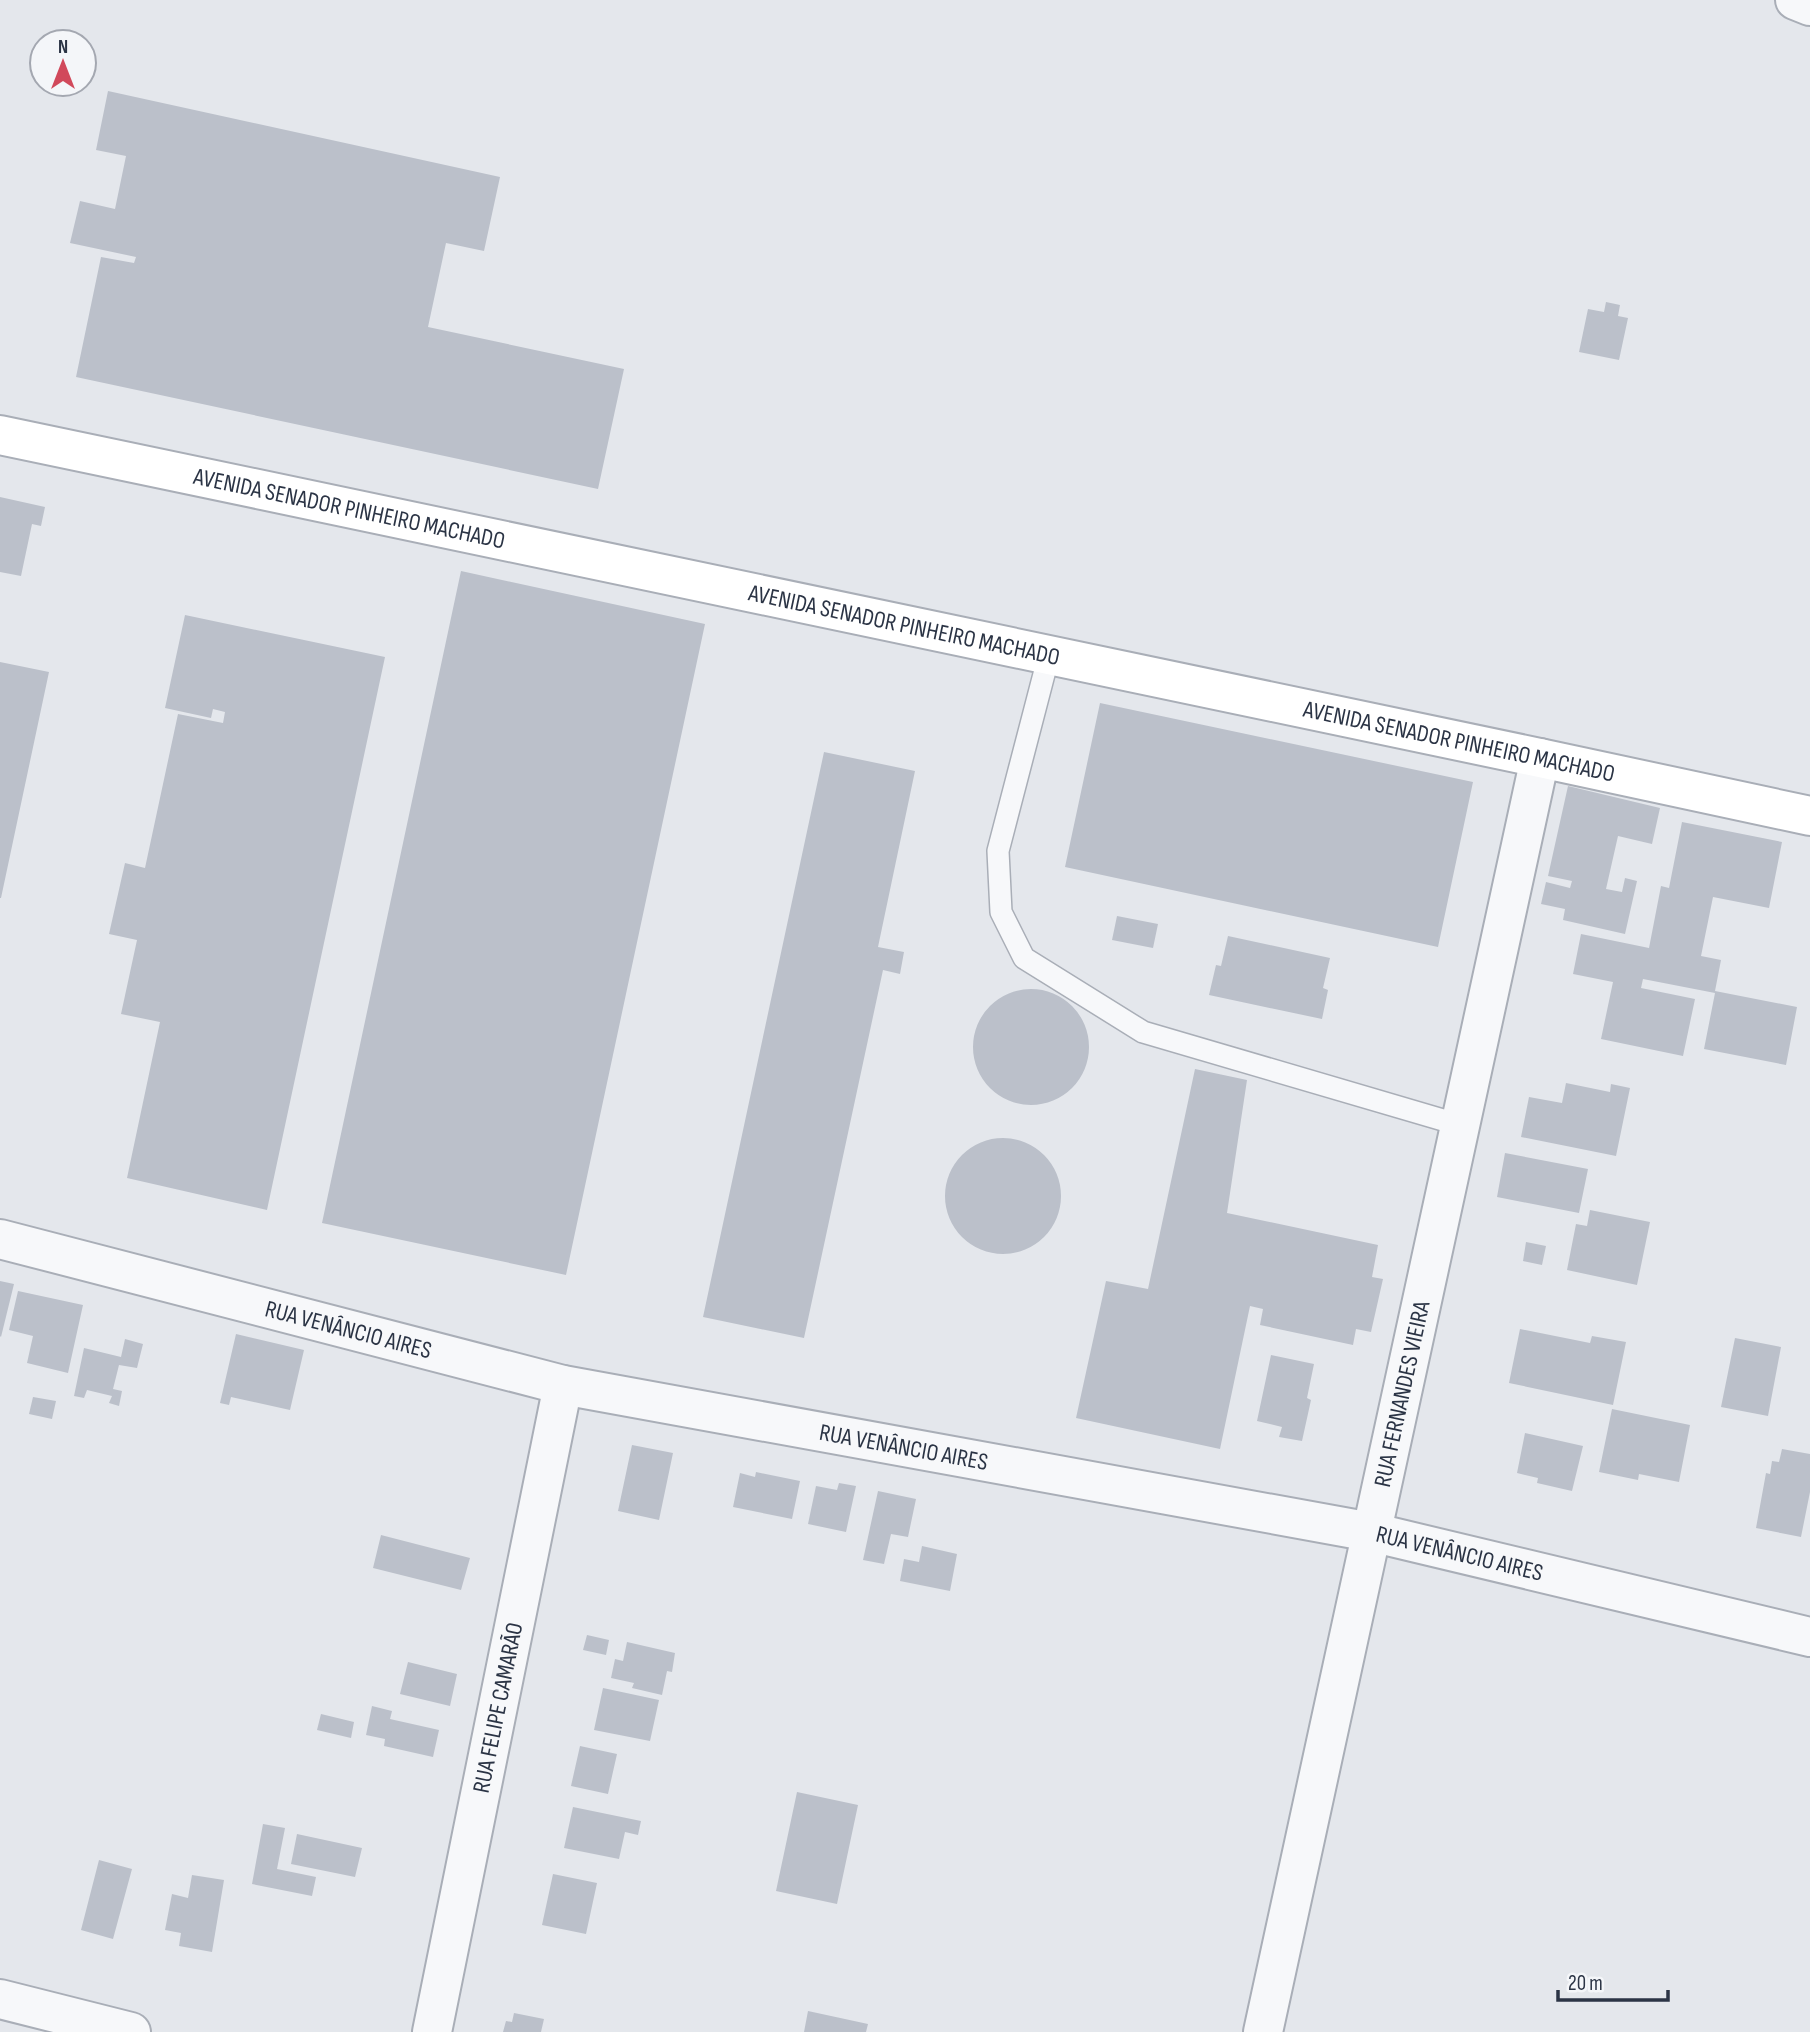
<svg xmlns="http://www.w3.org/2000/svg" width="1810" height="2032" font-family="'Sofia Sans Condensed',sans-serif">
  <rect width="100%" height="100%" fill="#e4e7ec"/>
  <path fill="#bbc0ca" d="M108 91 500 177 484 251 446 243 428 327 624 369 598 489 76 377 101 257 134 263 136 257 70 243 80 201 115 209 126 156 96 150Z
    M1606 302 1620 305 1618 316 1628 318 1619 360 1579 352 1588 309 1604 312Z
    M0 497 45 507 41 526 32 524 21 576 0 572Z
    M461 571 705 624 566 1275 322 1223Z
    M185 615 385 657 267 1210 127 1178 160 1022 121 1014 137 940 109 934 125 863 145 868 178 714 223 723 225 712 213 709 211 718 165 708Z
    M0 662 49 672 1 898H0Z
    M1100 703 1473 782 1438 947 1065 867Z
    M824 752 915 771 878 947 904 952 900 974 883 970 804 1338 703 1317Z
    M1568 786 1660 808 1652 844 1618 836 1606 889 1622 892 1625 878 1637 881 1625 934 1563 920 1565 909 1541 904 1546 882 1570 888 1572 881 1548 876Z
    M1682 822 1782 842 1769 908 1713 897 1701 956 1721 960 1715 991 1797 1007 1786 1065 1704 1049 1715 993 1643 979 1641 988 1695 999 1683 1056 1601 1039 1613 982 1573 974 1581 934 1649 948 1661 886 1669 888Z
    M1117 916 1158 924 1153 948 1112 940Z
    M1228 936 1330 958 1323 988 1328 990 1322 1019 1209 995 1216 965 1221 966Z
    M973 1047a58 58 0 1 1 116 0a58 58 0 1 1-116 0Z
    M1195 1069 1247 1080 1227 1213 1378 1245 1372 1277 1383 1279 1371 1332 1356 1329 1353 1345 1260 1325 1263 1309 1250 1306 1220 1449 1076 1418 1106 1281 1148 1289Z
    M1566 1083 1610 1092 1611 1084 1630 1088 1616 1156 1521 1137 1529 1097 1562 1103Z
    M945 1196a58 58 0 1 1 116 0a58 58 0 1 1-116 0Z
    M1505 1153 1588 1169 1579 1213 1497 1197Z
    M1590 1210 1650 1222 1637 1285 1567 1270 1576 1224 1587 1226Z
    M1526 1242 1546 1246 1542 1265 1523 1261Z
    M0 1281 14 1284 1 1337 0 1336Z
    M18 1291 83 1305 68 1373 27 1363 33 1336 9 1330Z
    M1520 1329 1590 1343 1592 1336 1626 1342 1613 1405 1509 1383Z
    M236 1334 304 1350 290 1410 231 1397 229 1405 220 1403Z
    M1735 1338 1781 1347 1768 1416 1721 1407Z
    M125 1339 143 1344 137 1368 119 1365 113 1389 122 1391 119 1406 109 1403 112 1396 87 1390 84 1398 74 1396 84 1348 121 1357Z
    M1271 1355 1314 1364 1307 1398 1311 1400 1302 1441 1279 1437 1282 1427 1257 1421Z
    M33 1397 56 1401 52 1419 29 1414Z
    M1612 1409 1690 1425 1679 1482 1639 1474 1638 1480 1599 1472Z
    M1525 1433 1583 1446 1572 1491 1537 1483 1538 1478 1517 1473Z
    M632 1445 673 1453 659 1520 618 1511Z
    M1782 1449 1810 1454V1492L1801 1537 1756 1528 1766 1473 1770 1474 1772 1461 1779 1462Z
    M756 1472 800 1481 792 1519 733 1507 740 1473 755 1477Z
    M839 1483 856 1486 846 1532 808 1524 816 1486 837 1490Z
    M878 1491 916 1499 908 1537 891 1534 884 1564 863 1560Z
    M381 1535 470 1558 461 1590 373 1568Z
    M922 1546 957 1554 950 1591 900 1581 904 1559 919 1562Z
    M587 1635 609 1640 606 1655 583 1650Z
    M627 1642 675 1653 672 1672 667 1671 662 1695 632 1688 634 1683 611 1678 615 1659 623 1661Z
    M408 1662 457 1674 450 1706 400 1694Z
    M603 1688 659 1700 650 1741 594 1730Z
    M372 1706 392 1711 390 1719 439 1730 433 1757 384 1746 385 1739 366 1735Z
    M321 1714 354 1722 351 1738 317 1730Z
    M580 1746 617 1754 608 1794 571 1786Z
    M797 1792 858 1805 837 1904 776 1891Z
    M573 1807 641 1821 638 1835 625 1832 619 1859 564 1848Z
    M263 1824 285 1828 277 1869 316 1877 312 1896 252 1884Z
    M297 1834 362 1848 355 1877 291 1864Z
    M99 1860 132 1869 113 1939 81 1930Z
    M553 1874 597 1883 586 1934 542 1925Z
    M192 1875 224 1880 212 1952 179 1946 181 1933 165 1930 172 1894 188 1898Z
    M808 2011 868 2024 866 2032H804Z
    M514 2013 544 2019 541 2032H503L506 2021 512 2022Z"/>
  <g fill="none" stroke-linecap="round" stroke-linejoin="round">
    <defs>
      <path id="lane" d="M1049 655 998 851 1001 912 1024 958 1143 1032 1460 1125"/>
      <g id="street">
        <path d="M1795 0 1810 6"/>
        <path id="s1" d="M0 1239 563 1385 1371 1532 1810 1637"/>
        <path d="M0 1999 131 2032"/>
        <path id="s2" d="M432 2032 563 1385"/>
        <path id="s3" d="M1263 2032 1540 758"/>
      </g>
      <g id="secondary">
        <path id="s4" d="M0 435 1540 758 1810 816"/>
      </g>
    </defs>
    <use href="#lane" stroke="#a9aeb7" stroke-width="24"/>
    <use href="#street" stroke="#a9aeb7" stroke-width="42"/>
    <use href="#secondary" stroke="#a9aeb7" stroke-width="42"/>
    <use href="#lane" stroke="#f7f8fa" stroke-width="21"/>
    <use href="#street" stroke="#f7f8fa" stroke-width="38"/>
    <use href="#secondary" stroke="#fff" stroke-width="38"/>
  </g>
  <g text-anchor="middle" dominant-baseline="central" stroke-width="6" stroke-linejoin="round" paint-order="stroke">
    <g font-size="24" fill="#2b3445" stroke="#f4f6f9">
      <text stroke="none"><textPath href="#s4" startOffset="357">AVENIDA SENADOR PINHEIRO MACHADO</textPath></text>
      <text stroke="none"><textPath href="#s4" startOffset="924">AVENIDA SENADOR PINHEIRO MACHADO</textPath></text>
      <text stroke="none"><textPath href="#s4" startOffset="1491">AVENIDA SENADOR PINHEIRO MACHADO</textPath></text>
      <text stroke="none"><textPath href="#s1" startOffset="360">RUA VENÂNCIO AIRES</textPath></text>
      <text stroke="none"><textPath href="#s3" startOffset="653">RUA FERNANDES VIEIRA</textPath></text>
      <text stroke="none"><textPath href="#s1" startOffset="928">RUA VENÂNCIO AIRES</textPath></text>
      <text stroke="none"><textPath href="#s1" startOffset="1494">RUA VENÂNCIO AIRES</textPath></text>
      <text stroke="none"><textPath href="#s2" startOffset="331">RUA FELIPE CAMARÃO</textPath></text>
    </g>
  </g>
  <g transform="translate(63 63)"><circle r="33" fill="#f4f6f9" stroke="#a4a8b1" stroke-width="2"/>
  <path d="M0-5L12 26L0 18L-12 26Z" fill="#d1495b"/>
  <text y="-10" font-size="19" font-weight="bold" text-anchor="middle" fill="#2b3445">N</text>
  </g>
  <path d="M1558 1990v10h110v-10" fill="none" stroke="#2b3445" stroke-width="3.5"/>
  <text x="1568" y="1990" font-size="21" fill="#2b3445" stroke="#f4f6f9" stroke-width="5" paint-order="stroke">20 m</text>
</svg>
